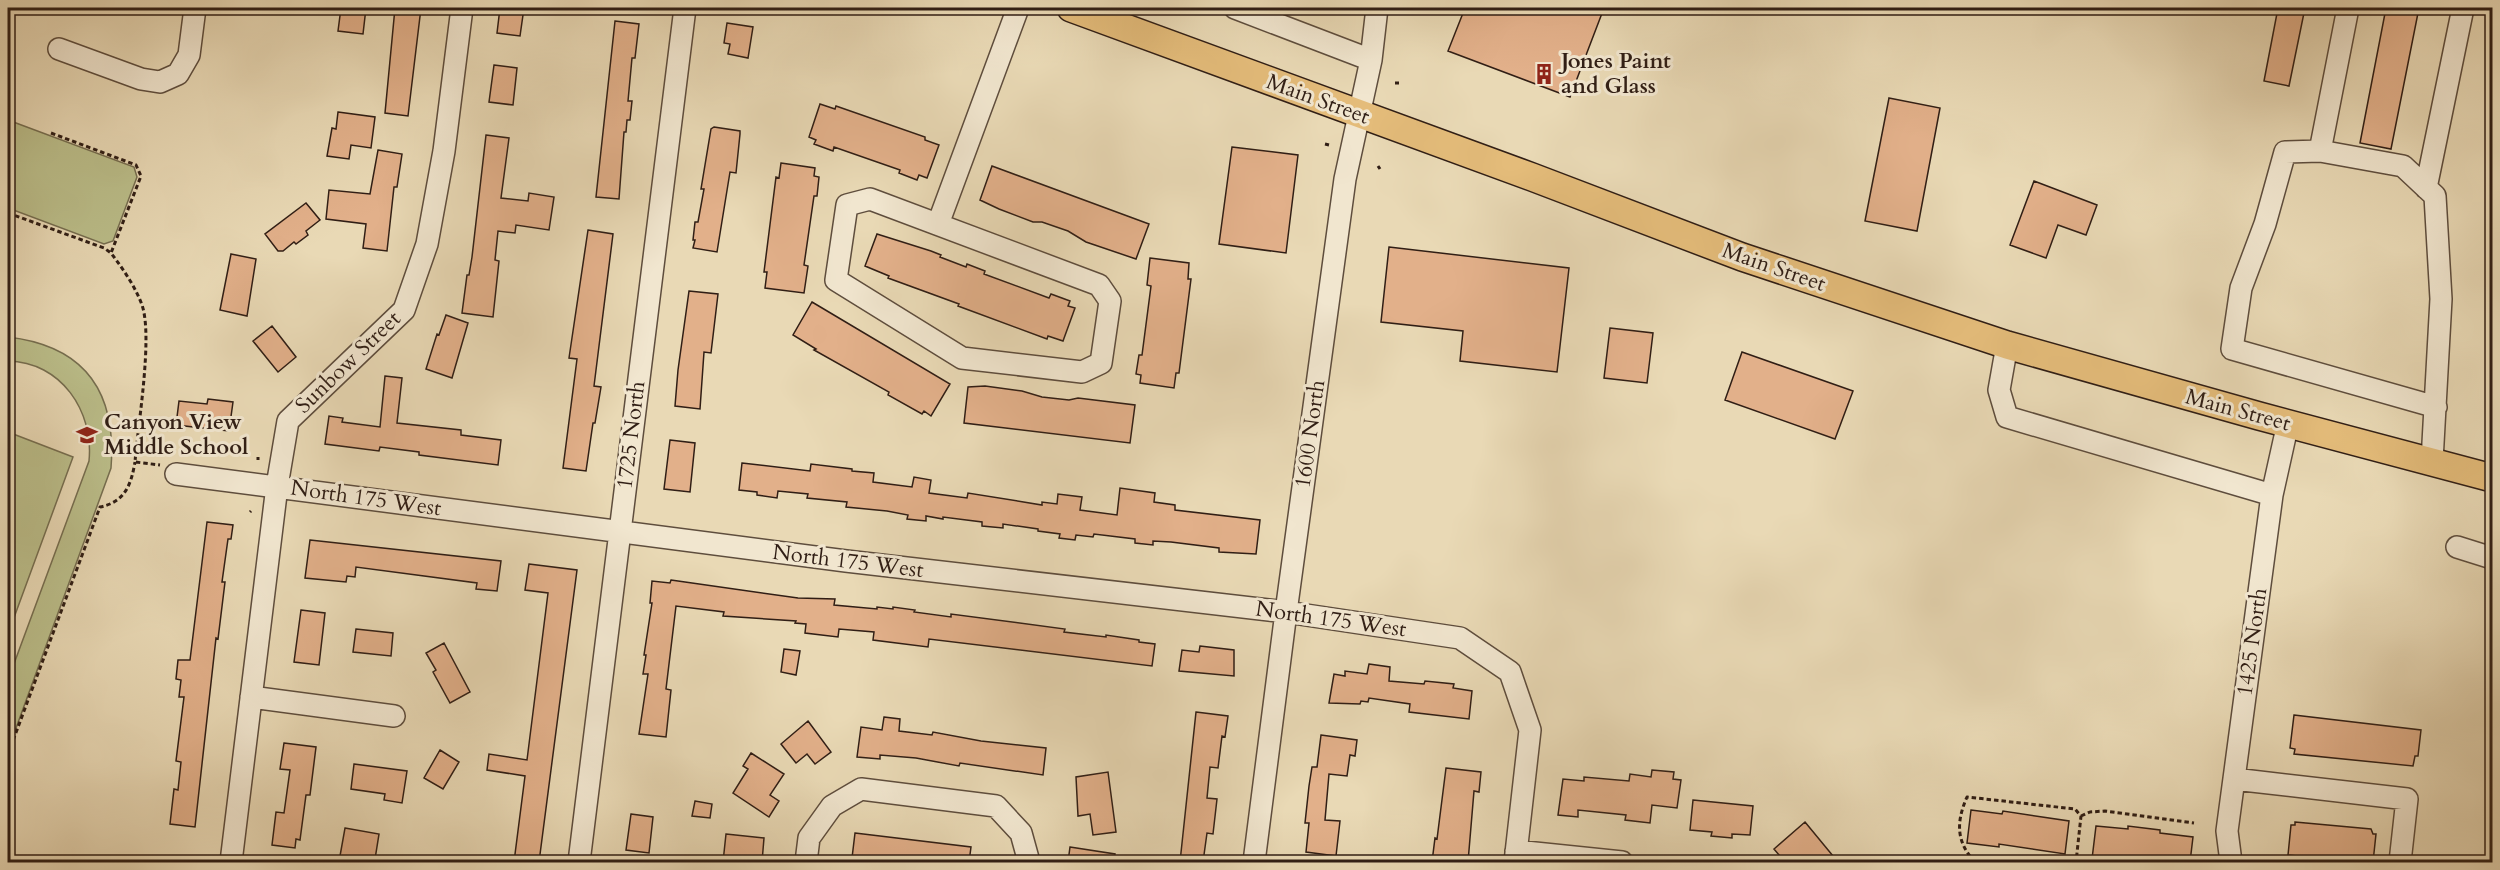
<svg xmlns="http://www.w3.org/2000/svg" width="2500" height="870" font-family="Cardo,serif">
  <rect width="100%" height="100%" fill="#e9d9b5"/>
  <filter id="stains"><feTurbulence type="fractalNoise" baseFrequency=".00333" numOctaves="4"/><feColorMatrix values="0 0 0 0 .2 0 0 0 0 .09 0 0 0 0 .02 0 0 0 .5 -.17"/></filter>
  <radialGradient id="worn" r=".72"><stop offset=".6" stop-color="#630" stop-opacity="0"/><stop offset="1" stop-color="#630" stop-opacity=".3"/></radialGradient>
  <path fill="#bbbe8a" stroke="#766e50" stroke-width="1.5" d="M8 120 134 167 137 177 113 241 104 244 8 208Z
    M8 337C85 346 117 391 111 468L8 750V680L89 461C94 411 61 362 8 361Z
    M8 432 73 457 8 634Z"/>
  <path fill="#e2b08a" stroke="#301e15" stroke-width="1.5" d="M341 8H366L363 34 338 31Z
    M395 8H421L408 116 385 113Z
    M500 8H524L520 36 497 33Z
    M1465 8H1604L1570 97 1448 51Z
    M2278 8H2305L2289 86 2264 81Z
    M2386 8H2419L2391 149 2360 143Z
    M615 21 639 24 635 58H632L628 101H632L630 120H627L626 132H624L619 199 596 197Z
    M727 23 753 27 748 58 728 54 730 44 724 43Z
    M494 65 517 68 513 105 489 102Z
    M1889 98 1940 108 1917 231 1865 221Z
    M820 104 835 109 836 106 925 137V140L939 145 927 178 919 175 917 180 899 173 900 170 834 147 833 151 814 144 816 140 809 137Z
    M338 112 375 117 371 148 351 145 349 159 327 156 332 128 336 129Z
    M714 127 740 131V134L736 173 730 172 717 252 693 248 695 240H693L695 222H698L704 189H701L711 129Z
    M486 135 509 138 501 198 528 201 529 193 554 197 549 230 516 225 515 233 498 231 495 260 499 261 493 317 462 313 467 275H469L472 257Z
    M1232 147 1298 155 1286 253 1219 244Z
    M378 150 402 154 397 187H394L387 251 363 248 366 224 326 219 329 190 370 194Z
    M781 163 815 168 814 176 819 177 817 196H814L804 265 808 266 804 293 765 288 767 272H764L776 177 779 178Z
    M992 166 1149 224 1136 259 1086 242 1068 231 1042 222H1033L999 209 980 200Z
    M2034 181 2097 205 2086 235 2058 225 2046 258 2010 245Z
    M306 203 320 220 306 231 308 235 296 244 294 242 283 251H278L265 234Z
    M588 230 613 234 594 386 601 387 595 423H593L586 471 563 468 577 359 569 358Z
    M877 234 931 251 941 255 940 257 966 267 967 264 985 271 984 274 1049 298 1051 294 1070 301 1068 306 1075 308 1063 341 1048 336 1047 339 958 306 959 304 888 278 889 276 865 266Z
    M1389 247 1569 268 1557 372 1460 361 1463 331 1381 322Z
    M231 254 256 259 247 316 220 310Z
    M1150 258 1189 263 1188 279H1191L1179 373H1176L1174 388 1140 383 1141 375 1136 374 1139 355H1142L1151 286 1147 285Z
    M689 291 718 294 711 353 704 352 700 409 675 406 678 370Z
    M812 302 950 384 931 416 924 411 922 414 888 395 889 392 814 350 816 349 793 335Z
    M446 315 468 323 452 378 426 369 437 334 439 335Z
    M272 326 296 357 278 372 253 341Z
    M1610 328 1653 333 1647 383 1604 378Z
    M1742 352 1853 391 1835 439 1725 400Z
    M385 376 402 378 397 423 461 430V435L501 440 498 465 419 455V452L380 447 379 451 325 444 329 416 343 418 342 422 380 427Z
    M985 386 1022 391 1042 397 1069 400 1078 398 1135 405 1130 443 964 423 968 387Z
    M208 399 233 402 229 431 176 425 179 401 207 404Z
    M670 440 695 443 690 492 664 489Z
    M742 463 810 471 811 464 852 469V471L874 473 873 482 912 487 914 477 931 480 929 493 967 498 968 493 1042 505V502L1057 504 1058 494 1082 497 1080 510 1117 515 1120 488 1155 493 1154 502 1175 505V510L1260 520 1256 554 1219 552V548L1171 542 1153 541V545L1135 543V539L1094 534 1093 537 1076 535 1075 540 1059 538 1060 534 1038 531V529L1003 524V528L982 526V522L943 517V519L926 516V521L907 519 908 515 887 511 846 507 847 502 807 498 808 494 778 491 777 498 757 495V492L739 490Z
    M207 522 233 525 231 539H228L222 582H225L218 639 216 638 195 827 170 824 174 789 178 790 181 762 176 761 184 697H179L181 680 176 679 178 660H190Z
    M310 540 501 561 497 591 476 589 477 583 356 567 355 577 347 576 346 582 305 578Z
    M529 564 577 570 539 862H514L525 776 487 770 489 754 527 760 548 593 525 590Z
    M671 580 798 598 835 599 834 605 877 609V607L893 609V607L915 610 914 612 951 617V614L1065 629 1064 632 1106 637V635L1139 640V642L1155 644 1152 666 929 639 928 647 873 640 874 632 839 629 838 637 805 633 806 624 795 623 796 621 723 616 724 612 676 606 666 689 671 690 666 737 639 734 648 674H643L646 655H644L652 603H650L652 581 670 583Z
    M301 610 325 613 319 665 294 662Z
    M356 629 393 633 391 656 353 652Z
    M444 643 470 692 450 703 433 672 436 670 426 653Z
    M1200 646 1234 650V676L1179 671 1182 650 1199 652Z
    M784 649 800 651 796 675 781 672Z
    M1369 664 1390 667 1389 681 1424 684 1425 681 1454 684 1453 688 1472 691 1469 719 1409 712 1410 704 1369 698 1368 702 1361 701 1360 704 1329 703 1334 674 1345 676V671L1367 674Z
    M1196 712 1228 716 1225 737 1222 736 1218 768 1210 767 1207 798 1217 799 1213 834 1207 833 1203 862H1180Z
    M2294 715 2421 730 2418 756H2415L2413 766 2294 754 2295 749 2290 748Z
    M884 717 900 719 899 731 932 735 933 732 981 741 1046 748 1043 775 960 763 959 766 916 758 880 755V759L857 757 861 727 882 730Z
    M808 721 831 752 815 764 807 754 796 763 781 744Z
    M1321 735 1357 740 1355 756 1350 755 1347 776 1329 774 1325 820 1340 821 1336 856 1306 852 1309 823H1305L1309 786 1312 767H1317Z
    M284 743 316 747 310 795H306L300 840 296 839 295 848 272 845 276 812 284 813 290 770 280 769Z
    M440 750 459 762 443 789 424 778Z
    M751 753 784 774 770 795 779 801 769 817 733 793 748 769 743 766Z
    M354 764 407 771 402 803 384 800 385 794 351 789Z
    M1446 768 1481 772 1479 792 1474 791 1468 862H1432L1435 838 1437 839Z
    M1652 770 1674 772 1673 779 1681 780 1677 808 1652 805 1650 823 1625 820 1626 815 1578 810V817L1558 815 1563 779 1584 781V777L1629 781 1630 774 1651 777Z
    M1108 772 1116 832 1093 835 1090 814 1078 816 1076 777Z
    M1693 800 1753 806 1750 835 1732 834V838L1711 836 1712 832 1690 830Z
    M695 801 712 804 710 818 692 816Z
    M1971 810 2002 814 2003 811 2069 821 2065 854 1999 844V847L1967 843Z
    M631 814 653 817 649 853 626 850Z
    M1805 822 1838 862H1785L1774 849Z
    M2295 822 2371 829 2373 834H2376L2373 862H2353L2288 855 2291 825H2295Z
    M2096 826 2128 829V826L2160 830V833L2193 837 2190 862 2124 860 2122 862 2092 859Z
    M345 828 379 834 375 859 363 856V860L340 856Z
    M855 833 971 847 969 862H873L874 861 852 858Z
    M726 834 764 838 762 862H723Z
    M1070 847 1115 854 1114 862H1068Z"/>
  <g fill="none" stroke-linecap="round" stroke-linejoin="round">
    <defs>
      <path id="minor" d="M1235 8 1371 60
        M59 49 141 79 160 82 178 74 189 55 195 8
        M2320 151 2348 8
        M2426 188 2463 8
        M870 199 1099 285 1110 301 1101 363 1082 372 962 358 836 280 847 205Z
        M938 224 1018 8
        M2007 345 1999 390 2007 417 2272 495
        M2432 461 2441 299 2435 196 2403 166 2320 151 2285 152 2265 224 2241 288 2232 349 2436 407
        M176 474 846 561 1286 612 1460 638 1510 672 1530 730 1515 862
        M2457 547 2492 558
        M251 697 394 716
        M2234 779 2407 799 2400 862
        M1516 851 1622 862
        M231 862 277 486 288 421 404 310 427 244 444 151 462 8
        M579 862 685 8
        M806 862 809 838 832 806 861 789 996 806 1021 833 1029 862
        M1254 862 1286 612 1345 179 1371 60 1377 8
        M2231 862 2227 831 2272 495 2288 423"/>
      <path id="major" d="M1071 8 1532 177 1742 257 2007 345 2259 416 2492 478"/>
    </defs>
    <use href="#minor" stroke="#5e4d3d" stroke-width="24"/>
    <use href="#major" stroke="#301e15" stroke-width="30"/>
    <path stroke="#301e15" stroke-width="3" stroke-dasharray="4.5 3" stroke-linecap="butt" d="M1395 83H1399
      M51 133 136 165 141 176 111 253C123 269 135 286 142 305 153 337 138 424 135 462L160 465
      M1325 144 1329 145
      M1378 166 1380 169
      M8 213 104 248 111 253
      M258 457V460
      M250 512 251 511
      M8 754 100 507C125 502 131 485 135 462
      M2081 816 2090 812 2105 811 2194 823
      M1975 862C1956 842 1956 822 1967 797L2075 809 2081 816 2076 862
      M2004 862 2014 860 2055 862"/>
    <use href="#minor" stroke="#f1e6cf" stroke-width="21"/>
    <use href="#major" stroke="#e4bc7a" stroke-width="27"/>
  </g>
  <defs>
    <symbol id="building-bare" viewBox="-9 -9 18 18"><path d="M-4-6H4V6H1V3H-1V6H-4ZM-2.5-4.3h1.7v1.8h-1.7ZM.8-4.3h1.7v1.8H.8ZM-2.5-1h1.7V.8h-1.7ZM.8-1h1.7V.8H.8Z" fill="#8f2418" stroke="#f1e6cf" stroke-width="2.5" paint-order="stroke"/></symbol>
    <symbol id="school-bare" viewBox="-9 -9 18 18"><path d="M0-5L7-2L0 1L-7-2ZM-4 1L0 2.5L4 1V4Q0 6-4 4Z" fill="#8f2418" stroke="#f1e6cf" stroke-width="2.5" paint-order="stroke"/></symbol>
  </defs>
  <g fill-rule="evenodd">
    <use href="#building-bare" x="1529" y="59" width="30" height="30"/>
    <use href="#school-bare" x="72" y="420" width="30" height="30"/>
  </g>
  <g text-anchor="middle" dominant-baseline="central" stroke-width="6" stroke-linejoin="round" paint-order="stroke">
    <g font-size="22" font-weight="bold" fill="#301e15" stroke="#f1e6cf" text-anchor="start">
      <text x="1561" y="61">Jones Paint<tspan x="1561" dy="25">and Glass</tspan></text>
      <text x="104" y="422">Canyon View<tspan x="104" dy="25">Middle School</tspan></text>
    </g>
    <g font-size="22" fill="#301e15" stroke="#f1e6cf">
      <text transform="translate(1318 99) rotate(20)">Main Street</text>
      <text transform="translate(1774 267) rotate(19)">Main Street</text>
      <text transform="translate(348 362) rotate(-44)">Sunbow Street</text>
      <text transform="translate(2238 410) rotate(15)">Main Street</text>
      <text transform="translate(1310 434) rotate(-82)">1600 North</text>
      <text transform="translate(631 435) rotate(-83)">1725 North</text>
      <text transform="translate(366 498) rotate(8)">North 175 West</text>
      <text transform="translate(848 561) rotate(7)">North 175 West</text>
      <text transform="translate(1331 619) rotate(8)">North 175 West</text>
      <text transform="translate(2252 642) rotate(-82)">1425 North</text>
    </g>
  </g>
  <rect width="2500" height="870" fill="none" stroke="#e9d9b5" stroke-width="30"/>
  <rect x="9" y="9" width="2482" height="852" fill="none" stroke="#301e15" stroke-width="3"/>
  <rect x="15" y="15" width="2470" height="840" fill="none" stroke="#301e15" stroke-width="1.5"/>
  <rect width="100%" height="100%" filter="url(#stains)"/>
  <rect width="100%" height="100%" fill="url(#worn)"/>
</svg>
